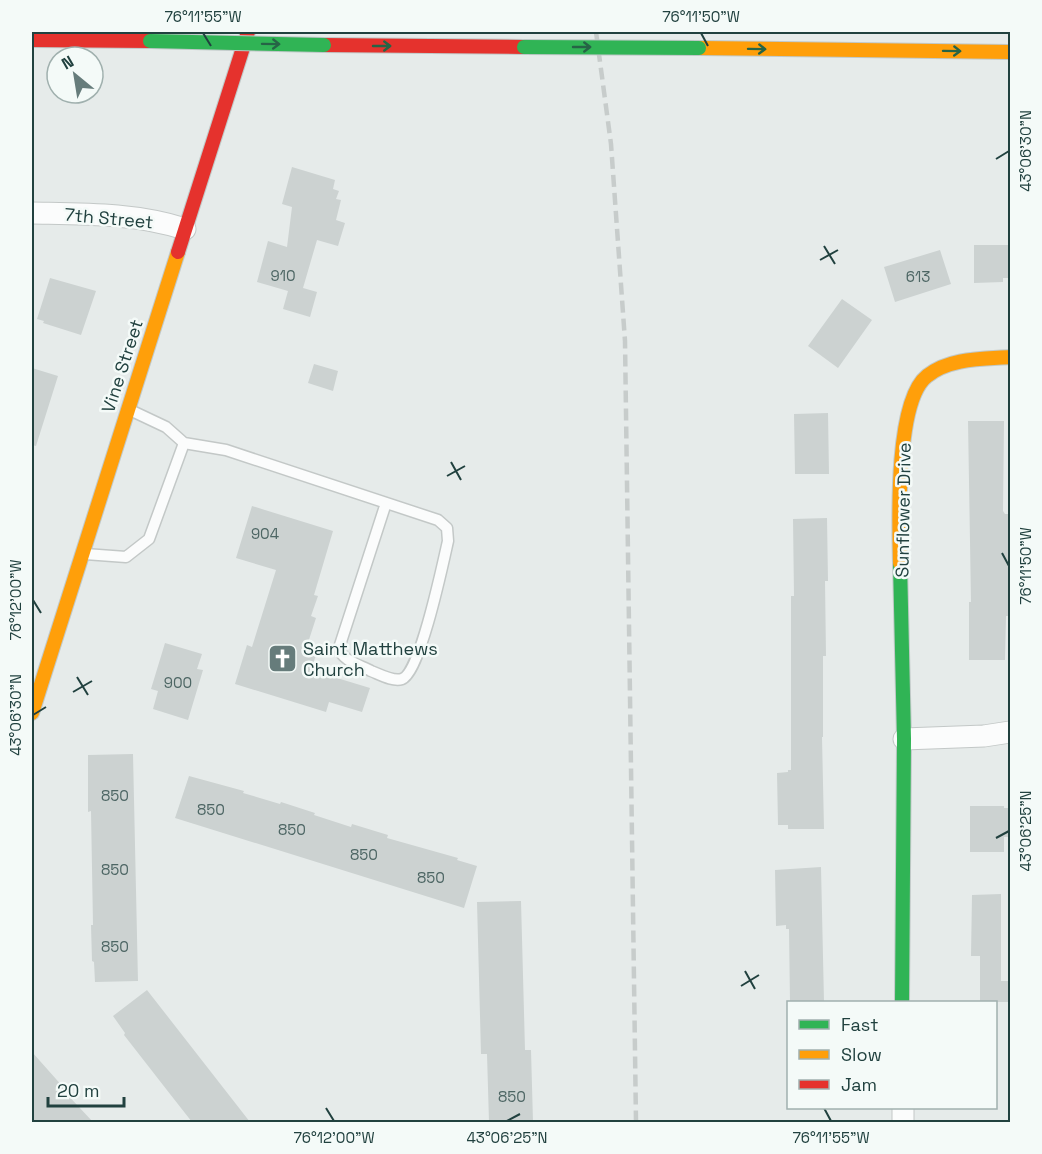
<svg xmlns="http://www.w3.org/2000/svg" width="1042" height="1154" font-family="'Space Grotesk',sans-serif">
  <rect width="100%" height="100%" fill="#e6ebea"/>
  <path fill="#ccd2d1" d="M292 167 335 180 333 189 339 191 336 199 341 200 336 220 345 223 338 246 317 240 303 288 317 292 310 317 283 309 288 291 257 282 268 241 287 247 292 207 282 204Z
    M974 245H1011V278H1003V282L974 283Z
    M940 250 951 284 895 302 884 267Z
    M50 278 96 291 81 335 43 323 44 321 37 319Z
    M842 299 872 320 838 368 808 346Z
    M314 364 338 371 333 391 308 383Z
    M32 368 58 376 36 446 32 445Z
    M828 413 829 474H795L794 414Z
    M968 421H1004L1003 511 1005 514H1011V616H1006L1005 660H969V602H971Z
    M252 506 333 531 314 595 318 596 311 616 316 618 306 649 317 652 312 667 338 675 337 678 370 688 362 712 329 702 326 712 235 684 247 645 252 647 276 570 236 558Z
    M827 518 828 581H825L826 656H823V737H822L824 829H788V825H778L777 773 788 772V770H791V596H794L793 519Z
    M165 643 202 654 197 669 203 670 188 720 153 709 158 691 151 689Z
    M133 754 138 981 95 982 94 962 92 961 91 925H93L91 811 88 812V755Z
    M189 776 244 791 243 793 280 804 281 802 315 813 314 815 351 827 352 824 388 835 387 838 458 858 457 860 477 866 464 908 175 818Z
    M970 806H1004V808H1011V837H1004V852H970Z
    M821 867 824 1002H790L789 929H786V925L776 926 775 870Z
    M1001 894V981H1011V1002H980V956H971L972 895Z
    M521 901 525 1050H531L533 1122H489L487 1054H481L477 902Z
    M147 990 250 1122H192L170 1094 124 1035 125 1033 113 1016Z
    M32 1052 64 1088 63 1090 93 1122H32Z"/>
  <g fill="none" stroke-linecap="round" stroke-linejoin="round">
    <defs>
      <path id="lane" d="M184 443 226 450 438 520 447 528 448 541C443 563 420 673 402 679 393 682 379 674 371 671 360 665 342 661 339 648L386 503
        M85 554 126 557 149 539 184 443 166 427 130 410"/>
      <path id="street" d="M32 213C84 214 135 213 185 229
        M904 739 984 736 1010 732
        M903 1108V1122"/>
      <path id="fast" d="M900 563 904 739 902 1002"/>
      <path id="slow" d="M699 48 1010 52
        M900 563C899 522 895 401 927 376 949 358 982 359 1010 357
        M32 713 178 252"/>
      <path id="jam" d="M32 40 150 41
        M324 45 524 47
        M178 252 248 32"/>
    </defs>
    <use href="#lane" stroke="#c3c8c7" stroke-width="13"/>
    <use href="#street" stroke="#c3c8c7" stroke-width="23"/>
    <use href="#fast" stroke="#c1c9c8" stroke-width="16"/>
    <use href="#slow" stroke="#c1c9c8" stroke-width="16"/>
    <use href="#jam" stroke="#c1c9c8" stroke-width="16"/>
    <use href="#lane" stroke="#fbfcfc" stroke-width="10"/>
    <use href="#street" stroke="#fbfcfc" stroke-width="21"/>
    <use href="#fast" stroke="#30b455" stroke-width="14"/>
    <use href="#slow" stroke="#ff9f0a" stroke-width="14"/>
    <use href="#jam" stroke="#e5322d" stroke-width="14"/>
    <path stroke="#c7cccb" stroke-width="4.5" stroke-dasharray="12 6" stroke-linecap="butt" d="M596 32 611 144 625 341 636 1122"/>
    <defs>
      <path id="fast-bridge" d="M150 41 324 45
        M524 47 699 48"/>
    </defs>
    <use href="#fast-bridge" stroke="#bdc7c6" stroke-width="16" stroke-linecap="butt"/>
    <use href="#fast-bridge" stroke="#30b455" stroke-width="14"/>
  </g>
  <defs><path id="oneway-shaft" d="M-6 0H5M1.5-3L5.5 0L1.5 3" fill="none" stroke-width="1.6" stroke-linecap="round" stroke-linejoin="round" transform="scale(1.5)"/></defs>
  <g stroke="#266446">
    <use href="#oneway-shaft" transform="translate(271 44) rotate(1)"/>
    <use href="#oneway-shaft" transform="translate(382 46)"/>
    <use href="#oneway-shaft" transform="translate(582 47)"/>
    <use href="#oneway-shaft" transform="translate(757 49) rotate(1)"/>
    <use href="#oneway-shaft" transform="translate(952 51) rotate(1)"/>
  </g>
  <path fill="none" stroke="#21413f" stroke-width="2" d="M203 33 211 46M701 33 708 46M996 159 1009 151M824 246 835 264M820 260 838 250M451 462 461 480M447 476 465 466M1002 553 1009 566M33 600 41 613M77 677 88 695M73 692 92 681M33 715 46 707M996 838 1009 831M745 971 755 989M741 986 759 975M326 1108 334 1121M824 1108 831 1121M507 1121 520 1114"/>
  <defs>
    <symbol id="church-square" viewBox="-11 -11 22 22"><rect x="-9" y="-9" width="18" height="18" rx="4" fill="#667c7b" stroke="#f4faf8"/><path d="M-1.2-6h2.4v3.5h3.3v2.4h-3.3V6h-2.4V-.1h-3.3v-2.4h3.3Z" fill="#fff"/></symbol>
  </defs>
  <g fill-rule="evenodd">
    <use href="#church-square" x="266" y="642" width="33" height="33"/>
  </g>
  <g text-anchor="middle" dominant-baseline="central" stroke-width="5" stroke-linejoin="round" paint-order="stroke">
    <g font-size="15" fill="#4d6664">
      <text x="283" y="275">910</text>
      <text x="918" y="276">613</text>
      <text x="265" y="533">904</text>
      <text x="178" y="682">900</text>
      <text x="115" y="795">850</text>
      <text x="211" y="809">850</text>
      <text x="292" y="829">850</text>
      <text x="364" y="854">850</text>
      <text x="115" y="869">850</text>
      <text x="431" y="877">850</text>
      <text x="115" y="946">850</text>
      <text x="512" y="1096">850</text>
    </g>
    <g font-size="18" fill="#21413f" stroke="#f4faf8">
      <text transform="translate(109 218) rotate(5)">7th Street</text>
      <text transform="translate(122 366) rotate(-72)">Vine Street</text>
      <text transform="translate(903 510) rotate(-89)">Sunflower Drive</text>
    </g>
    <g font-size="18" fill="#21413f" stroke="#f4faf8" text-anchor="start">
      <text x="303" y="648">Saint Matthews<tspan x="303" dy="21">Church</tspan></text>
    </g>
  </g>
  <rect width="1042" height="1154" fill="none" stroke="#f4faf8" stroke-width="66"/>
  <rect x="787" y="1001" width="210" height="108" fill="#f4faf8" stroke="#a0b0ae" stroke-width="1.5"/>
  <rect x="799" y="1020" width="30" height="9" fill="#30b455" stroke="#a0b0ae" stroke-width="1.5"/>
  <text x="841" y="1031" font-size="18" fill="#21413f">Fast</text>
  <rect x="799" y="1050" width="30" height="9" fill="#ff9f0a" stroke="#a0b0ae" stroke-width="1.5"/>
  <text x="841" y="1061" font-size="18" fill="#21413f">Slow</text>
  <rect x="799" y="1080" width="30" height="9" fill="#e5322d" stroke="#a0b0ae" stroke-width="1.5"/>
  <text x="841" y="1091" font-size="18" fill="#21413f">Jam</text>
  <g transform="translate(75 75) rotate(330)"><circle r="28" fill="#f4faf8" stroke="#a0b0ae" stroke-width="1.5"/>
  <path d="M0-4.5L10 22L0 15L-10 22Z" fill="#667c7b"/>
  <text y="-9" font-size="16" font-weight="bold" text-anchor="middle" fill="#21413f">N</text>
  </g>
  <path d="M48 1097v9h76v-9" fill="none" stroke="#21413f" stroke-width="3"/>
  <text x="57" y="1097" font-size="18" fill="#21413f" stroke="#f4faf8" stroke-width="4.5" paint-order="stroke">20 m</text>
  <rect x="33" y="33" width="976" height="1088" fill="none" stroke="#21413f" stroke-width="2"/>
  <g font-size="15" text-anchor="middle" fill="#21413f">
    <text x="203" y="22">76°11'55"W</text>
    <text x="701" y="22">76°11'50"W</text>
    <text transform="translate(1026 151) rotate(-90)" y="5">43°06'30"N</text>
    <text transform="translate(1026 566) rotate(-90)" y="5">76°11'50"W</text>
    <text transform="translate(16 600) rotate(-90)" y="5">76°12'00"W</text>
    <text transform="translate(16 715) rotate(-90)" y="5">43°06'30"N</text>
    <text transform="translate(1026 831) rotate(-90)" y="5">43°06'25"N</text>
    <text x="334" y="1143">76°12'00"W</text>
    <text x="507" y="1143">43°06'25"N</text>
    <text x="831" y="1143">76°11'55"W</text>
  </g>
</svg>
